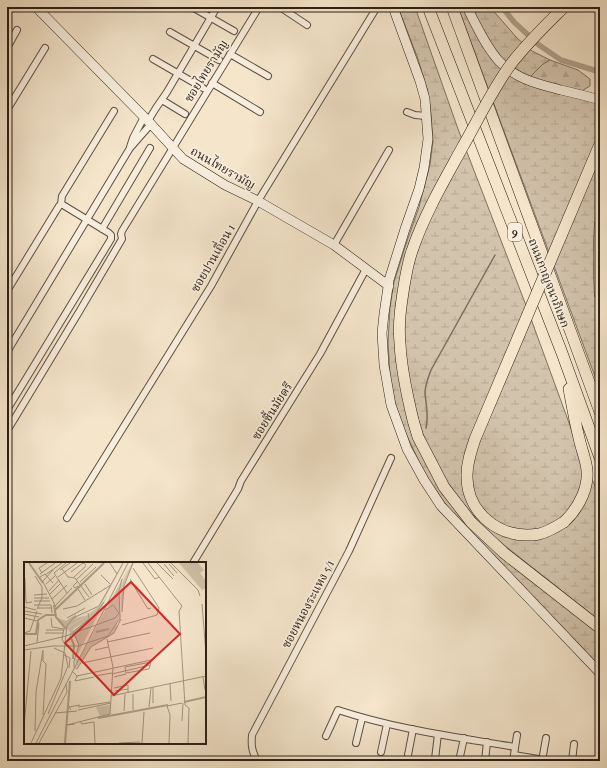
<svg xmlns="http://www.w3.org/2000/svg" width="607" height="768" font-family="'IM FELL French Canon','Noto Serif Thai',serif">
  <defs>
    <pattern id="forest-firs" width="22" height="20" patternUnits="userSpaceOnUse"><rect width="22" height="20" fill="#d2c3ac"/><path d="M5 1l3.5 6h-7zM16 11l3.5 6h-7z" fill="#b4a793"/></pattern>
    <pattern id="wetland-marsh" width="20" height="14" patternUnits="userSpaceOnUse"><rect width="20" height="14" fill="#d2c3ac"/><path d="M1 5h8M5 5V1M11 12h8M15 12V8" fill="none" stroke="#b4a793"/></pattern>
  </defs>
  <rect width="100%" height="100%" fill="#f4e5cb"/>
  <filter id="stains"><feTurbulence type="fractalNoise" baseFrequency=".005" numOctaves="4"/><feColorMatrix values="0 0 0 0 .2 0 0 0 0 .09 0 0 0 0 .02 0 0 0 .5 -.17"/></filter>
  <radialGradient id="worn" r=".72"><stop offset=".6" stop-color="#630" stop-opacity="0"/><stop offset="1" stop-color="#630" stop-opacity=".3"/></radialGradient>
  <path fill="url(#forest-firs)" stroke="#7e7160" d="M550 60 578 70 590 79V86L580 92 529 78 543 64Z"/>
  <path fill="url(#wetland-marsh)" stroke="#7e7160" d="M398 7H415L458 129 527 308 580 453 584 471 580 496 567 516 562 521 563 526C572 521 586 500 588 489 589 484 589 478 589 473L600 496V621L504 545C464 511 432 469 418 419L409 422 414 436 422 453 452 502 471 524 518 566 600 631V667L449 509 425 474 407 436 396 408 390 375 388 342 390 308 394 282 406 244 419 207 423 191 430 165 433 141 431 114 428 92 418 59Z
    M458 7H463L500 66 600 103V390Z
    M470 7H490L517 38 532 51 550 60 543 64 529 78 505 62 496 52Z"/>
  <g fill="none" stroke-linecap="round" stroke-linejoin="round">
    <path stroke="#7b6e5d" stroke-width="1.5" d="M426 428C429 416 426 405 425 393 425 385 428 378 431 370L495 255"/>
    <path stroke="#b0a28d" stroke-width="5.5" d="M502 7 514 22 539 45 561 60 600 72"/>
    <defs>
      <path id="street" d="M192 7 234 31
        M280 7 307 25
        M170 32 219 60
        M7 48 17 30
        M230 54 268 76
        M153 59 203 88
        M212 83 260 112
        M162 100 185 114
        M7 110 45 48
        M407 112 415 115 426 116
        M148 121 156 108 167 92 217 7
        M130 147 133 138 144 117
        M61 204 62 196 114 111
        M102 229 150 148
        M334 245 389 150
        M7 291 59 206 61 204 63 205 109 233 111 235V239L7 410
        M7 352 130 148 151 124
        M7 431 79 312 122 239 121 234 122 231 259 7
        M67 518 211 286 258 201 377 7
        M193 563 238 489 241 481 320 354 366 269
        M326 736 338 710C395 729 456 737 515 747
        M356 743 362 718
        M381 752 387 724
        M408 755 413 729
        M514 755 550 761
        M435 759 438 734
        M257 761C252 751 251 746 252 735L349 551 391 458
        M459 761 464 738
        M485 761 487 742
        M513 761 517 735
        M542 761 546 738
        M572 761 574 744"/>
      <path id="secondary" d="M36 7 151 124 183 159 225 185 258 201 334 245 389 286
        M393 7 420 81 425 99 428 139 424 168 419 189 405 229 389 280 384 314 382 333 384 365 391 405 407 449 424 480 441 506 600 673
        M467 7C476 25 485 45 498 60 515 79 538 84 561 90 574 93 587 96 600 100"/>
      <path id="highway" d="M428 7 562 353 600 458
        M452 7 600 412
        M600 225 599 257 600 294
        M413 420 418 437 444 487 471 522 504 553 600 628
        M564 522C579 508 591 485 586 464 584 455 581 447 579 438 575 422 572 405 569 389"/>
    </defs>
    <use href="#street" stroke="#5d5042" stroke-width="8"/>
    <use href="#secondary" stroke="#2b1f14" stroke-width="10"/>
    <use href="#highway" stroke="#2b1f14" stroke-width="12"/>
    <use href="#street" stroke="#f8eedd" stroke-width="6"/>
    <use href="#secondary" stroke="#f8eedd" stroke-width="9"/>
    <use href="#highway" stroke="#f4e5cb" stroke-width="11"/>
    <defs>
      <path id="highway-bridge" d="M413 420C407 395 401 369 400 343 398 324 401 305 404 286 406 274 408 262 412 251 424 215 444 181 462 148 478 120 492 90 511 64 527 43 546 25 564 7
        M564 522C556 527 548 532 539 534 501 541 466 513 467 475 467 462 471 451 475 439L600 144"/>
    </defs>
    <use href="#highway-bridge" stroke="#2b1f14" stroke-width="12" stroke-linecap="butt"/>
    <use href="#highway-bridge" stroke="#f4e5cb" stroke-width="11"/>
  </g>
  <g text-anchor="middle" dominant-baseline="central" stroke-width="3.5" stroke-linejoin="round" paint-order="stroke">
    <rect fill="#f8eedd" stroke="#685d50" stroke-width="1" x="508" y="223" width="14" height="18" rx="3"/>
    <g font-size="11" font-weight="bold" fill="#2b1f14">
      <text x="515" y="232">9</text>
    </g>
    <g font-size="12" fill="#2b1f14" stroke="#f8eedd">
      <text transform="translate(206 71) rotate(-58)">ซอยไทยรามัญ</text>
      <text transform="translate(223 168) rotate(30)">ถนนไทยรามัญ</text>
      <text transform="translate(213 258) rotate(-60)">ซอยปานเถื่อน 1</text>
      <text transform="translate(549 283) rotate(69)">ถนนกาญจนาภิเษก</text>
      <text transform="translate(272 411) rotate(-58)">ซอยชื้นมัยตรี</text>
      <text transform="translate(308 604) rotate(-62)">ซอยหนองระแหง 5/1</text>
    </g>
  </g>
  <g transform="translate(24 562)">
    <rect width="182" height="182" fill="#f4e5cb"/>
    <path d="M155 1H174L180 8 176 11 182 19V26L178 28ZM86 143V152L76 154 72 145Z" fill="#d2c3ac"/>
    <path d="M52 52V56L64 53 42 66 34 56 42 59Z" fill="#d2c3ac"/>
    <path d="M100 1 74 48 84 33 52 96 55 98 53 101 82 47 89 43 83 45 107 1 95 25 96 52 92 64 94 63 97 51 96 25 108 1H109L100 23 97 54 93 67 85 75 67 85 53 106 51 98 55 84 49 69 65 57V52L75 44ZM64 53V58L49 67V76L43 66Z" fill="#d2c3ac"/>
    <path fill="none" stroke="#b0a28d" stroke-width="2" d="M5 1 19 21M30 43 32 55 42 67M31 48 80 1M72 70 85 67M0 72H12L14 58 22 53H32M46 74 50 83 49 97M160 140 182 135M74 156 144 143M41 181 46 119"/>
    <path fill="none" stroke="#a49682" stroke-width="1" d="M42 1 30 11 43 31M86 1 93 12M119 1 131 17 135 15M124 1 158 44 155 49 161 143 165 146 164 181M133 1 149 17M147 1 174 28 176 34M140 2 150 14M145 2 153 11M38 7 44 15 51 16 65 35M36 8 46 1M47 10 59 1 62 3M18 11 15 6 23 1M16 12 31 1M21 13 38 1M77 13 86 22M11 14 18 25V36L13 47M16 15 21 12 29 21M34 15 53 1M50 15 62 4M1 16 2 41 8 40M106 17 113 29M52 18 69 2M19 19 29 8M19 20 32 45M53 20 49 24 51 26 54 24M56 20 72 5M22 22 31 14M61 22 68 33M54 27 61 38M25 29 35 18M113 29 124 47 127 46M26 32 37 21M10 33 23 32M10 36H25M28 37 43 23M10 39H26M178 42 182 92M10 43H27L28 51M32 43 48 26M0 45 12 48M14 46H28M39 47 53 44 87 23M0 49 18 52M98 50 100 24 109 1M64 51 65 57 49 70 55 83 50 99V105L53 107 67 85 90 71 97 57M0 52 15 55M0 56 13 59M27 56 28 65 40 67 38 77 40 81M43 56 61 46M98 63 133 53 135 46 109 6M22 68H40M55 68 68 57 80 40M0 71 6 69 13 49M21 71H39M13 80 15 61M83 80 126 71M0 84 42 74 91 56 95 51 89 43 81 48M0 88 29 84H54L84 74 96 56 95 29 98 17M71 88 84 85M40 93 46 96 45 106M127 100 125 107 102 111 101 105ZM58 101 129 86M48 109 53 114 127 98M88 112 126 103M53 114 51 119 70 115M71 114 88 111M90 115 102 112M179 115 181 128M146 122 147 139M90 126 104 123V131M91 129 104 127M87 134 182 114M129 141V125M54 145 86 140M125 145 127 126M47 148 45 145 56 143M54 148 87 141M109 148V132M100 149 101 132M31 151 53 149M24 152 44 104 41 91 30 86M19 153 22 102 19 99V89M56 159 58 162 70 160 71 181M158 159 159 141M51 162 43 163 86 152 89 105 83 77M0 164 7 89M11 169 12 130 19 88M7 181 37 116 43 64 49 56 75 44 99 1M12 181 104 1M15 181 43 130 42 122M95 181 116 180M118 181 120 150M145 181 146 153 143 144 158 141"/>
    <path fill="#d62828" fill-opacity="0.15" stroke="#d62828" stroke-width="2" d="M107 20 156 72 90 133 41 81Z"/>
    <rect width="182" height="182" fill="none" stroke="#2b1f14" stroke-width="2"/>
  </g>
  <rect width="607" height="768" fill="none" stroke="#f4e5cb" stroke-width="24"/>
  <rect x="8" y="8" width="591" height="752" fill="none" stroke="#2b1f14" stroke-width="2"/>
  <rect x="12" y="12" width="583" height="744" fill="none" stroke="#2b1f14"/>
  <rect width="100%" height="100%" filter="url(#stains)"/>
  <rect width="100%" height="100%" fill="url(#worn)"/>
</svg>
